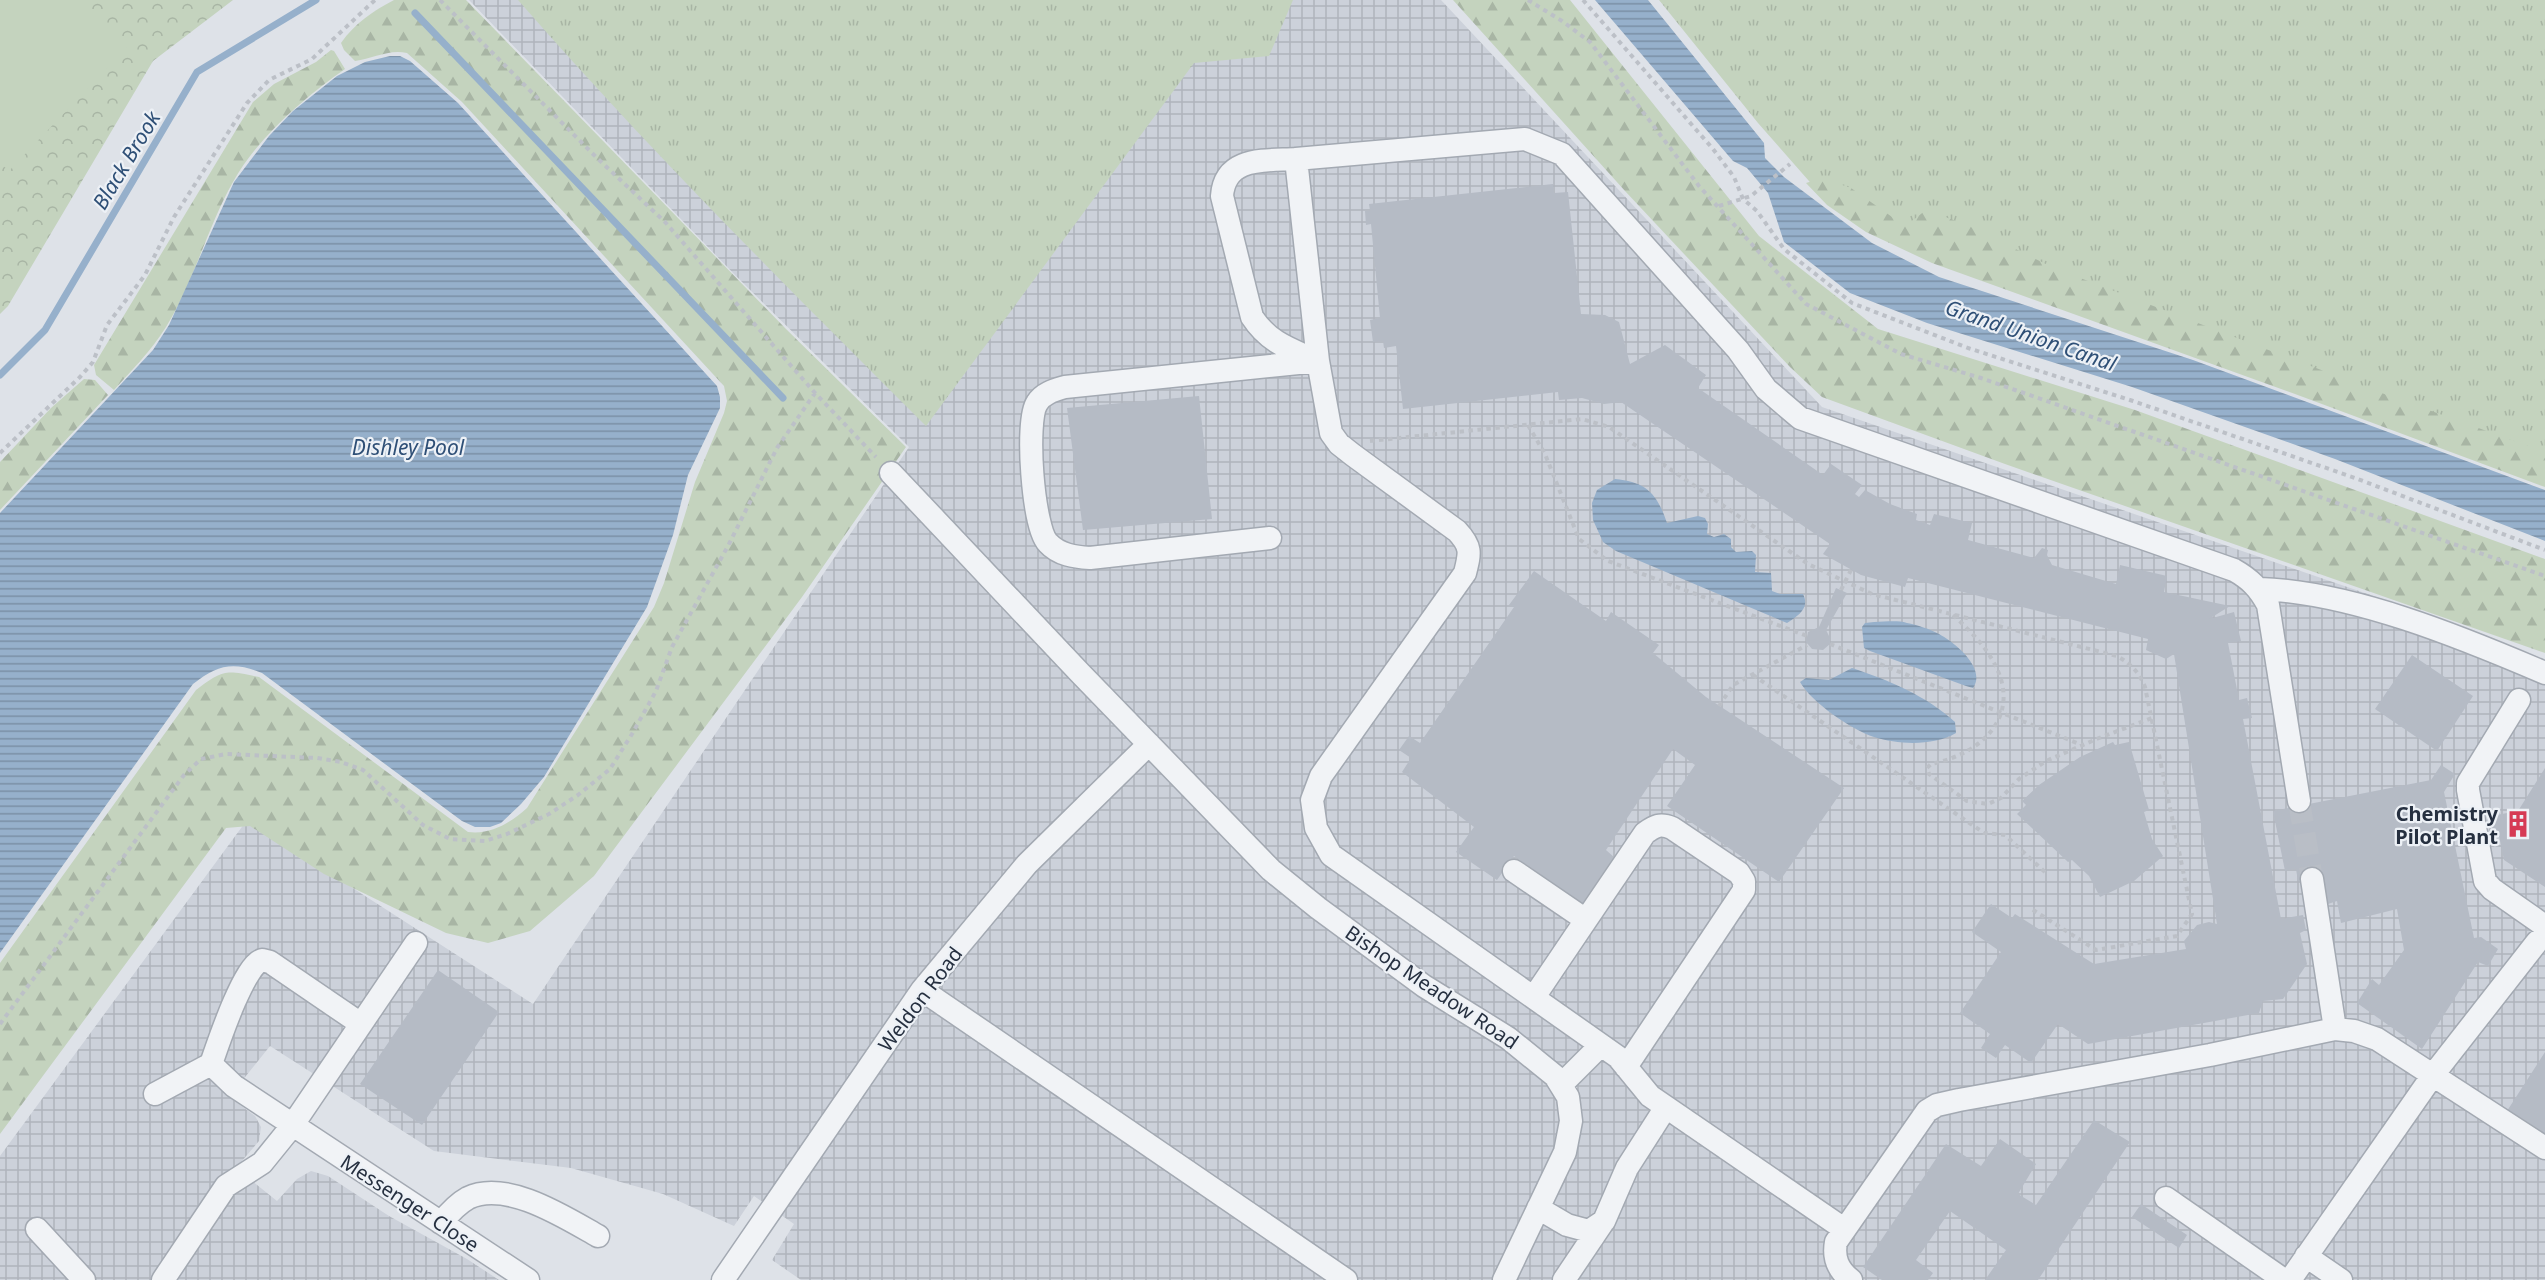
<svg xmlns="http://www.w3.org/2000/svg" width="2545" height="1280" font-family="'Noto Sans',sans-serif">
  <defs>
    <pattern id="industrial-grid" width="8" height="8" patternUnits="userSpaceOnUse" patternTransform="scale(1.5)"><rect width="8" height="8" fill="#ccd1da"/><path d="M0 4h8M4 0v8" fill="none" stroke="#afb4bc"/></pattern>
    <pattern id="grass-tufts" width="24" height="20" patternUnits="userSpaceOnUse" patternTransform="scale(1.5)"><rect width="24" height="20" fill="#c4d3be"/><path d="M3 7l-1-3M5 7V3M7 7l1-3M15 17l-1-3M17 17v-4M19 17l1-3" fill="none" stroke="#a8b5a4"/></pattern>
    <pattern id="forest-firs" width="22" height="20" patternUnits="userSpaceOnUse" patternTransform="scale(1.5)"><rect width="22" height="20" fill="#c4d3be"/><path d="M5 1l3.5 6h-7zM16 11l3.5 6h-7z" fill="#a8b5a4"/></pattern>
    <pattern id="park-crowns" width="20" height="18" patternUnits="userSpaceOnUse" patternTransform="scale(1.5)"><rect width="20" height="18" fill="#c4d3be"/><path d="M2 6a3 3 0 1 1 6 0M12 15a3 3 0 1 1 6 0" fill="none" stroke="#a8b5a4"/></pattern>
    <pattern id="water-rules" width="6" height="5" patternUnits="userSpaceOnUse" patternTransform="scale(1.5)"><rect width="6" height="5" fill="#96b0cb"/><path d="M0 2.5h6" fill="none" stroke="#7a90a6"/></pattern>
  </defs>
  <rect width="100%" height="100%" fill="#dee2e8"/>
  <path fill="url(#industrial-grid)" d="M469 0H1441L1822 407 2432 616 2545 662V1280H801L772 1260 794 1224 754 1196 734 1226 663 1194 571 1168 434 1151 270 1046 229 1097 255 1116 261 1127 259 1141 236 1168 277 1201 297 1179 311 1171 328 1176 389 1216 467 1259 499 1280H0V1156L247 820 533 1004 909 447 735 275Z"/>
  <path fill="url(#grass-tufts)" d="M518 0H1293L1269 56 1194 63 926 426C787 287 647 148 518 0Z
    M1659 0H2545V484L1823 197 1758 123Z"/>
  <path fill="url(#forest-firs)" d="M394 0H466L785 328 906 447 802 597 594 876 530 931 488 943 446 933 324 874 250 826 226 828 0 1134V963L196 690C224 669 225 670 259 677L468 832C491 835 510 823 527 808L654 607 664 583 695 482 724 413 727 401 724 386 462 102 407 53C388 49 373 59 355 61L344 50 341 43C355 23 373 11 394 0Z
    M1453 0H1570L1759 236 1878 329 2135 410 2545 559V653L2005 464 1822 397 1790 367 1625 191Z
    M331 50 334 51 345 69C305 97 257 138 233 182 207 228 194 282 166 327 151 351 132 370 114 390L96 375 94 365 253 102 274 84 316 62Z
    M1822 178 1851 188 1902 224 1912 221 1926 210 1967 225 2054 268 2376 391 2545 452V487L2295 394 1932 263 1866 232 1827 205 1806 183Z
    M84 379 95 380 108 395 0 510V462L51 408Z"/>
  <path fill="url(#park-crowns)" d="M0 0H233L153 61 8 306 0 314Z"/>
  <path fill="#c4d3be" d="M0 0H78L127 47 9 171 0 163Z"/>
  <path fill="url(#water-rules)" d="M1595 0H1648L1764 143 1765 158 1784 177 1872 243 1939 277 2193 360 2545 490V541L2335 459 2132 387 1927 323 1850 293 1784 242 1768 193 1747 168 1733 161Z
    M390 56H400L410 61 458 103 717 386 720 397V408L688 475 673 535 647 607 544 777 521 804 501 823 490 827H475L462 821 262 673C233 661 217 665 193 684L0 953V513L153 350 169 325 234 182 269 136 293 111 337 76 365 62Z
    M1615 479C1646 482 1657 493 1667 523L1698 516 1705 518 1708 524 1707 534 1714 537 1724 534 1731 539V547L1736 552 1752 551 1756 555 1755 572 1771 573 1772 591 1780 594H1803C1810 608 1799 615 1787 623L1616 551 1603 542 1593 520 1592 503 1597 490Z
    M1874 622C1885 622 1897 620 1907 623 1917 625 1930 629 1939 634 1954 642 1987 668 1973 688L1966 686 1870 651 1864 648 1862 627 1865 623Z
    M1852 668C1888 680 1927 696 1955 722L1956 733C1934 746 1899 745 1874 737 1852 730 1811 702 1800 682L1806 678 1829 680Z"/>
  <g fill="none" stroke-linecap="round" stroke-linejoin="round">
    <path stroke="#96b0cb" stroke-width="7" d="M415 13 783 398
      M0 375 45 330 197 72 316 0"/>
  </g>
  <path fill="#b5bbc5" d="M1553 184 1554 193 1568 192 1581 314 1605 315 1619 322 1630 364 1665 345 1706 375 1698 388 1823 475 1831 464 1862 485 1855 494 1859 497 1865 490 1890 504 1917 514 1916 520 1930 525 1934 514 1972 523 1968 540 2034 558 2042 548 2048 550 2047 555 2052 565 2116 584 2120 565 2167 576 2164 592 2230 606 2209 619 2234 612 2241 641 2228 643 2239 700 2247 698 2252 718 2243 719 2281 919 2303 915 2306 930 2300 933 2307 964 2283 999 2263 1001 2259 1013 2088 1044 2058 1024 2031 1063 2005 1045 1996 1058 1981 1048 1990 1034 1960 1013 2001 952 1972 932 1991 904 2012 918 2015 914 2094 964 2186 949 2184 941 2197 925 2209 922 2217 924 2174 654 2166 659 2146 650 2148 639 1908 578 1905 587 1861 575 1823 554 1830 544 1621 402 1604 404 1582 398 1559 400 1558 392 1403 409 1396 346 1384 348 1383 341 1373 342 1370 320 1380 318 1371 224 1366 225 1365 211H1370L1369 204Z
    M1199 396 1212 519 1083 530 1067 408Z
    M1534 571 1606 621 1611 612 1659 645 1653 653 1706 697 1844 788 1779 882 1667 806 1695 765 1673 749 1606 850 1615 858 1584 905 1514 856 1497 880 1456 852 1474 827 1402 772 1411 758 1399 750 1409 736 1420 743 1514 607 1509 605Z
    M1836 588 1847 593 1826 630 1830 638V644L1823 650 1812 649 1806 642 1808 632 1819 627Z
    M2412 655 2473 696 2437 751 2375 709Z
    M2113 742 2115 745 2129 742 2149 810 2144 812 2152 839 2163 856 2134 881 2100 897 2089 876 2072 860 2068 862 2017 814 2026 805 2022 801 2039 785 2080 757Z
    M2441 765 2455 774 2444 792 2474 938 2481 937 2498 949 2488 966 2478 962 2422 1049 2357 1003 2372 979 2379 985 2404 950 2397 909 2341 923 2337 901 2325 905 2318 876 2298 881 2296 869 2285 871 2273 811 2431 780Z
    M2545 768V887L2504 860 2498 831 2492 832 2491 816 2518 811Z
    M438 970 499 1012 422 1125 360 1084Z
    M2545 1052V1135L2507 1111Z
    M2094 1120 2130 1142 2038 1280H1985L2006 1250 1950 1211 1916 1260 1933 1273 1928 1280H1882L1863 1267 1946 1144 1981 1166 2000 1139 2036 1164 2018 1194 2036 1205Z
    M2141 1204 2187 1235 2179 1248 2132 1217Z"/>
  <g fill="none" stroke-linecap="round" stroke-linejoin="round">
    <path stroke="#b9bec6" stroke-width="22" stroke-dasharray="22 11" stroke-linecap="butt" d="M2299 801 2312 879"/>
    <defs>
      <path id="minor" d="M1296 159C1265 161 1225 156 1222 196L1252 317C1269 343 1290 349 1317 361
        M891 473 1080 673 1271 870 1318 908 1424 986 1508 1038 1555 1076 1568 1097 1571 1121 1565 1152 1504 1280
        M1270 538 1090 558C1075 557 1059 555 1048 543 1033 528 1025 421 1037 403 1043 393 1055 390 1065 387L1318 361
        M2260 589C2351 592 2461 637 2545 673
        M2519 700 2468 783V790L2485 881 2492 889 2542 924 2545 929
        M1514 871 1586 920 1534 997
        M2312 879 2335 1029
        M1586 920 1645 833C1655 826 1660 823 1672 828L1739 873 1744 881V890L1626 1067
        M922 990 1346 1280
        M361 1024 270 962 262 960C244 965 218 1044 211 1064L234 1086 528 1280
        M1561 1085 1601 1045
        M155 1094 211 1064
        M2166 1198 2284 1280
        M1538 1208 1567 1225 1589 1231 1604 1221 1627 1168 1666 1107
        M441 1223C449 1213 457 1204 468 1198 506 1179 566 1218 598 1236
        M37 1229 84 1280
        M1844 1229 1650 1096 1618 1057 1331 855 1316 828 1312 800 1321 776 1465 573C1470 553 1472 547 1457 531L1353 455 1339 444 1331 433 1318 361 1296 159 1525 139 1562 154 1738 350 1766 389 1800 418 2234 570C2250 579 2259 588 2268 605L2299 801
        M2306 1256 2341 1280
        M163 1280 226 1186 262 1163 292 1126 416 943
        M723 1280 922 990 1027 864 1149 744
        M1564 1280 1603 1222
        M1851 1280C1838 1270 1833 1258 1836 1242L1927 1111 1937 1105 1959 1100 2210 1055 2335 1029 2354 1031 2377 1039 2545 1148
        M2290 1280 2433 1075 2537 942 2545 935"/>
    </defs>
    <use href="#minor" stroke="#a3a9b2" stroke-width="25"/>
    <path stroke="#bcc0c7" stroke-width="4" stroke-dasharray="4.5 4.5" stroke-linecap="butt" d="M440 0 597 158 665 222 815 393 876 457
      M1528 0 1562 21 1590 42 1699 186 1806 304 1901 354 1981 378 2545 576
      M1583 0 1713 149 1734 177 1743 199 1757 211 1784 249 1852 303 1968 348 2133 401 2355 478 2545 550
      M1719 206 1751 196 1790 164
      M1528 425 1545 454 1579 539 1608 561 1807 636
      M1370 441 1582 419 1609 427 1808 564 1872 594 2117 656C2131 664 2139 672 2145 687L2192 914 2177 936 2096 950 2030 908
      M0 453 80 377 93 362 107 325 145 275 174 217 247 103 269 80 312 59 375 0
      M1841 590 1851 570
      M1953 615C1968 629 1983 643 1993 661 2024 715 1982 754 1931 764L1927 768 1929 774 1967 801 1988 804 2001 798 2019 779 2046 761 2099 738 2152 718
      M1830 644 2082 745
      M1753 675 1984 833 2005 835 2048 875
      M1719 706 1733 685 1807 645
      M0 1024 184 775 201 759 226 754 317 758 341 762 363 770 423 825 450 839 485 841 507 834 549 814 578 795 610 769 632 734 656 691 672 647 728 546 777 448 815 393"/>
    <use href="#minor" stroke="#f1f3f6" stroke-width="22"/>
  </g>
  <defs>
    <symbol id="building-bare" viewBox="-9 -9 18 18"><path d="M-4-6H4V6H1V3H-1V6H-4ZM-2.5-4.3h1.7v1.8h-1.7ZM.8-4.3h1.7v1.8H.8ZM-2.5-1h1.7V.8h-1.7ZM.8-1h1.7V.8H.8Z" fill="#d63a54" stroke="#edf1f6" stroke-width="2.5" paint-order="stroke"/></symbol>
  </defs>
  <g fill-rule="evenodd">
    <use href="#building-bare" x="2499" y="805" width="38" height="38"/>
  </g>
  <g text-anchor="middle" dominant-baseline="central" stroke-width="4.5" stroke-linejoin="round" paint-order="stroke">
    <g font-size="20" font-weight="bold" fill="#263040" stroke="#edf1f6" text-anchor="end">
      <text x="2498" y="813">Chemistry<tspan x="2498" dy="23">Pilot Plant</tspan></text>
    </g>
    <g font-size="20" fill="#263040" stroke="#edf1f6">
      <text transform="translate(1432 987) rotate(34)">Bishop Meadow Road</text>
      <text transform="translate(920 999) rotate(-53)">Weldon Road</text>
      <text transform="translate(410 1203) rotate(33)">Messenger Close</text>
    </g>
    <g font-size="21" font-style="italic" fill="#2e4f76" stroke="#edf1f6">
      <text transform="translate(126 160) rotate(-59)">Black Brook</text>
      <text transform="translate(2031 335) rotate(19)">Grand Union Canal</text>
      <text x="408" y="447">Dishley Pool</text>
    </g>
  </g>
</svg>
